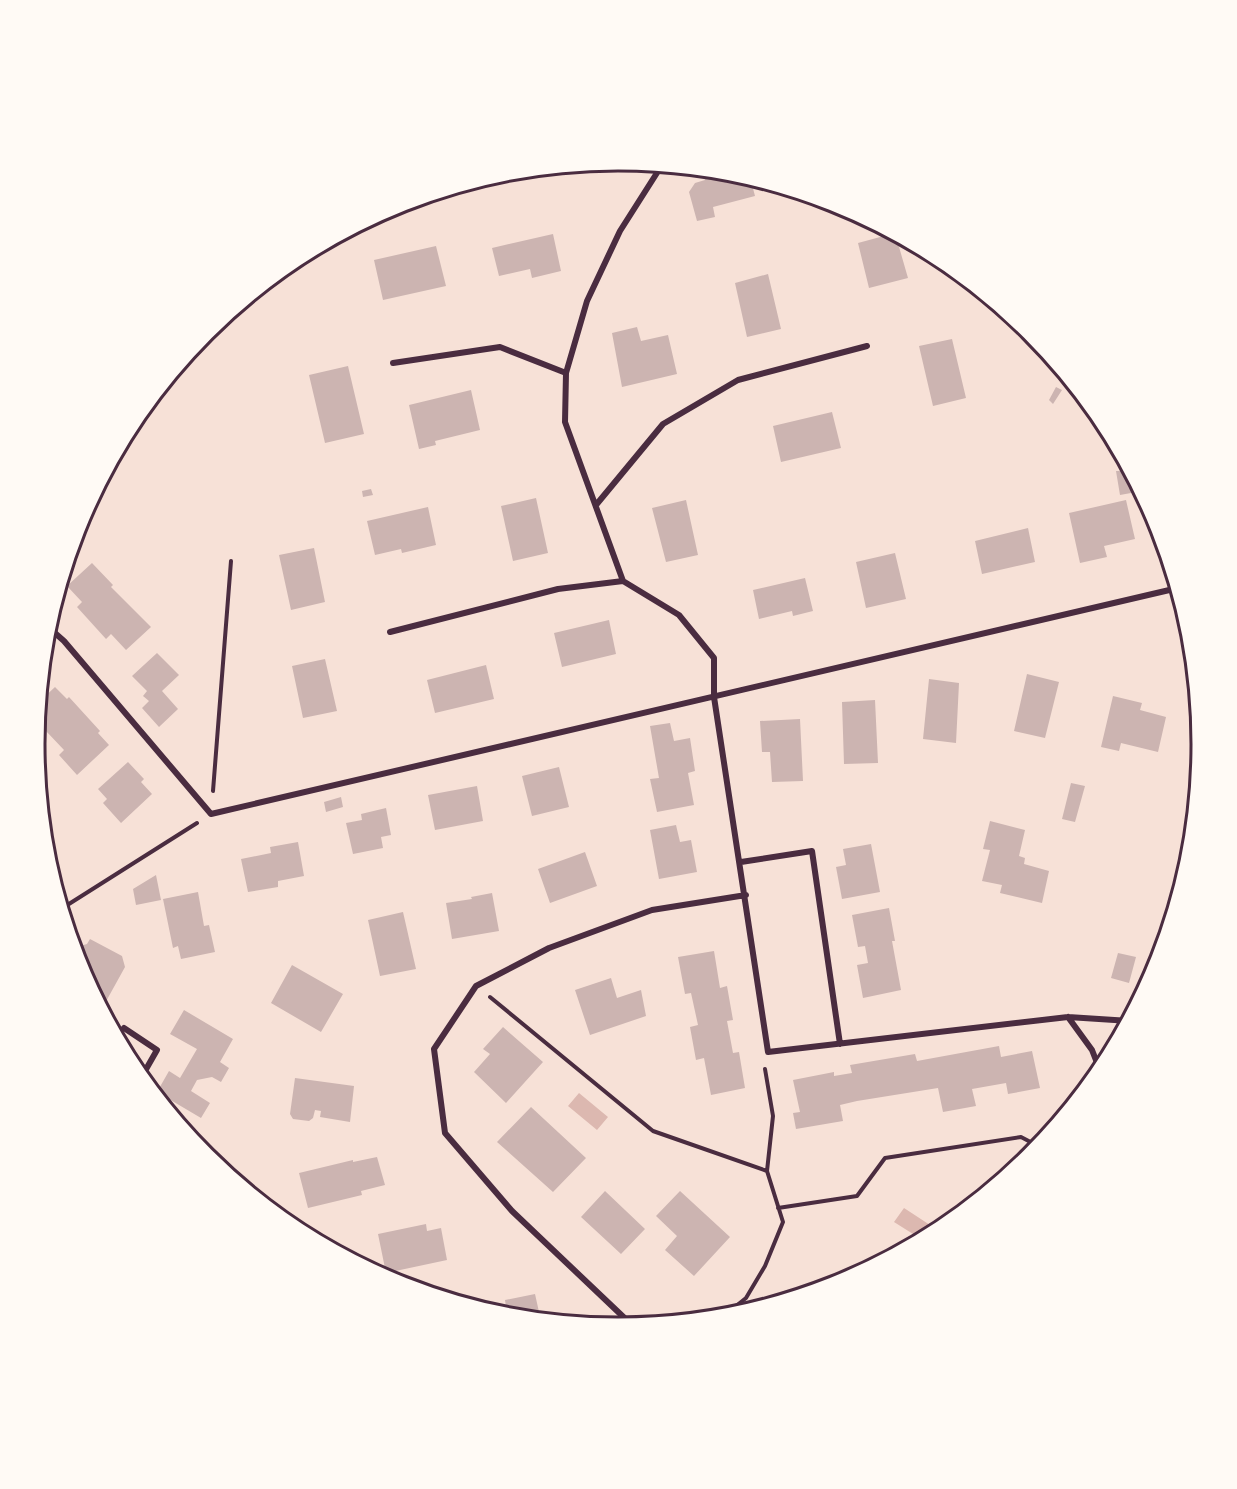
<svg xmlns="http://www.w3.org/2000/svg" width="1237" height="1489" font-family="Figtree,sans-serif">
  <rect width="100%" height="100%" fill="#f7e1d7"/>
  <path fill="#dcb8b0" d="M579 1093 608 1117 597 1130 568 1106Z
    M904 1208 930 1225 921 1239 894 1222Z"/>
  <path fill="#ccb4b1" d="M712 170 733 172 750 177 755 196 713 207 715 217 697 221 689 192 695 183 705 180 703 172Z
    M895 233 908 278 869 288 858 243Z
    M553 234 561 271 532 278 530 269 499 276 492 248Z
    M436 246 446 286 383 300 374 260Z
    M768 274 781 329 747 337 735 283Z
    M637 327 641 341 668 335 677 374 622 387 612 333Z
    M952 339 966 398 933 406 919 346Z
    M348 366 364 434 325 443 309 375Z
    M1056 387 1062 390 1053 404 1049 400Z
    M471 390 480 430 435 441 436 445 419 449 409 405Z
    M832 412 841 448 781 462 773 426Z
    M1116 471H1123L1142 491 1120 495Z
    M371 489 373 495 363 497 362 491Z
    M536 498 548 553 513 561 501 506Z
    M686 500 698 555 666 562 652 508Z
    M1126 500 1135 539 1104 546 1107 557 1080 563 1069 513Z
    M428 507 436 545 402 553 401 549 375 555 367 521Z
    M1028 528 1035 562 982 574 975 541Z
    M314 548 325 602 291 610 279 555Z
    M895 553 906 599 866 608 856 562Z
    M92 563 113 585 111 587 151 627 126 650 111 634 106 639 77 607 82 602 67 586Z
    M805 578 813 611 793 616 792 611 759 619 753 590Z
    M609 620 616 654 562 667 554 633Z
    M157 653 179 675 162 691 178 709 159 727 142 708 149 701 143 696 147 691 132 676Z
    M325 659 337 711 303 718 292 666Z
    M486 665 494 699 435 713 427 680Z
    M1027 674 1059 682 1045 738 1014 731Z
    M929 679 959 683 956 743 923 739Z
    M55 687 67 699 69 697 100 731 98 733 109 745 77 775 59 755 64 750 46 731 42 736 36 729 39 702Z
    M1113 696 1142 703 1140 710 1166 717 1158 752 1121 743 1119 751 1101 747Z
    M875 700 878 763 844 764 842 702Z
    M800 719 803 781 772 782 770 752H762L760 721Z
    M670 723 674 741 690 738 695 771 688 773 694 805 657 812 650 779 659 778 650 726Z
    M128 762 144 779 141 782 152 794 121 823 103 803 107 799 98 789Z
    M559 767 569 807 532 816 522 776Z
    M1071 783 1085 786 1075 822 1062 819Z
    M477 786 483 821 435 830 428 795Z
    M341 797 343 807 326 812 324 802Z
    M386 808 391 835 381 837 383 848 353 854 346 823 362 820 361 814Z
    M990 821 1025 830 1019 856 1025 858 1024 864 1049 871 1042 903 1000 893 1002 885 982 881 990 850 983 849Z
    M676 825 680 842 691 840 697 872 659 879 650 830Z
    M298 842 304 876 278 881V887L248 892 241 859 271 853 270 847Z
    M871 844 880 892 842 899 836 867 846 865 843 849Z
    M585 852 597 886 550 903 538 869Z
    M1182 854 1191 857 1183 886 1174 883Z
    M156 875 161 900 136 905 133 889Z
    M198 892 204 926 209 925 215 952 181 959 178 946 173 948 163 899Z
    M492 893 499 931 452 939 446 903 472 899 471 897Z
    M889 908 895 941H892L901 990 863 998 857 965 868 963 865 946 858 947 852 915Z
    M403 912 416 969 380 976 368 920Z
    M90 939 122 956 125 967 104 1005 97 1001 88 986 89 984 79 968 75 955 80 946 87 944Z
    M714 951 720 988 727 986 733 1020 727 1021 733 1053 739 1052 745 1088 711 1095 704 1058 696 1060 690 1027 698 1025 691 993 685 994 678 957Z
    M1118 953 1136 957 1129 983 1111 978Z
    M292 965 343 994 321 1032 271 1003Z
    M611 978 617 998 641 990 646 1016 590 1035 575 990Z
    M184 1010 233 1039 220 1062 229 1068 221 1082 212 1077 197 1080 191 1091 210 1103 201 1118 157 1092 169 1071 180 1078 197 1049 170 1034Z
    M503 1027 543 1062 506 1103 474 1072 490 1054 483 1049Z
    M999 1046 1001 1057 1032 1051 1040 1088 1008 1094 1006 1083 972 1089 976 1106 943 1112 938 1088 857 1101 840 1105 843 1121 796 1129 793 1113 800 1112 793 1080 834 1072V1076L852 1073 850 1065 915 1054 917 1061Z
    M295 1078 354 1086 350 1122 320 1117 321 1111 315 1110 313 1118 309 1121 293 1119 290 1114Z
    M531 1107 586 1158 553 1192 497 1142Z
    M1015 1156 1025 1163 996 1187V1186Z
    M377 1157 385 1185 361 1191 362 1195 308 1208 299 1173 353 1160V1162Z
    M605 1191 645 1229 621 1254 581 1217Z
    M680 1191 730 1237 694 1276 665 1250 677 1236 656 1216Z
    M426 1224 427 1231 441 1228 447 1260 386 1273 378 1234Z
    M535 1294 541 1321 504 1317 486 1312 506 1307 505 1300Z"/>
  <g fill="none" stroke-linecap="round" stroke-linejoin="round">
    <path stroke="#4a2c40" stroke-width="4" d="M213 791 231 561
      M61 909 197 823
      M490 997 653 1131 767 1171 783 1222 765 1266 746 1298 720 1319
      M765 1069 773 1116 767 1171
      M778 1208 857 1196 885 1158 1021 1137 1040 1147"/>
    <path stroke="#4a2c40" stroke-width="6" d="M662 165 620 231 587 301 566 373 565 422 623 581 679 615 714 658V697L768 1052 1068 1017 1130 1021
      M393 363 500 347 566 373
      M596 505 663 424 738 380 867 346
      M47 626 64 641 211 814 1178 588
      M390 632 558 589 623 581
      M741 862 812 851 840 1044
      M1068 1017 1092 1050 1101 1073
      M124 1028 157 1050 141 1078
      M634 1327 512 1211 445 1133 434 1049 476 986 549 948 652 910 746 895"/>
  </g>
  <path d="M0 0H1237V1489H0ZM45 744a573 573 0 1 1 1146 0a573 573 0 1 1-1146 0Z" fill="#fffaf5" fill-rule="evenodd"/>
  <path fill="none" stroke="#4a2c40" stroke-width="3" d="M45 744a573 573 0 1 1 1146 0a573 573 0 1 1-1146 0Z"/>
</svg>
